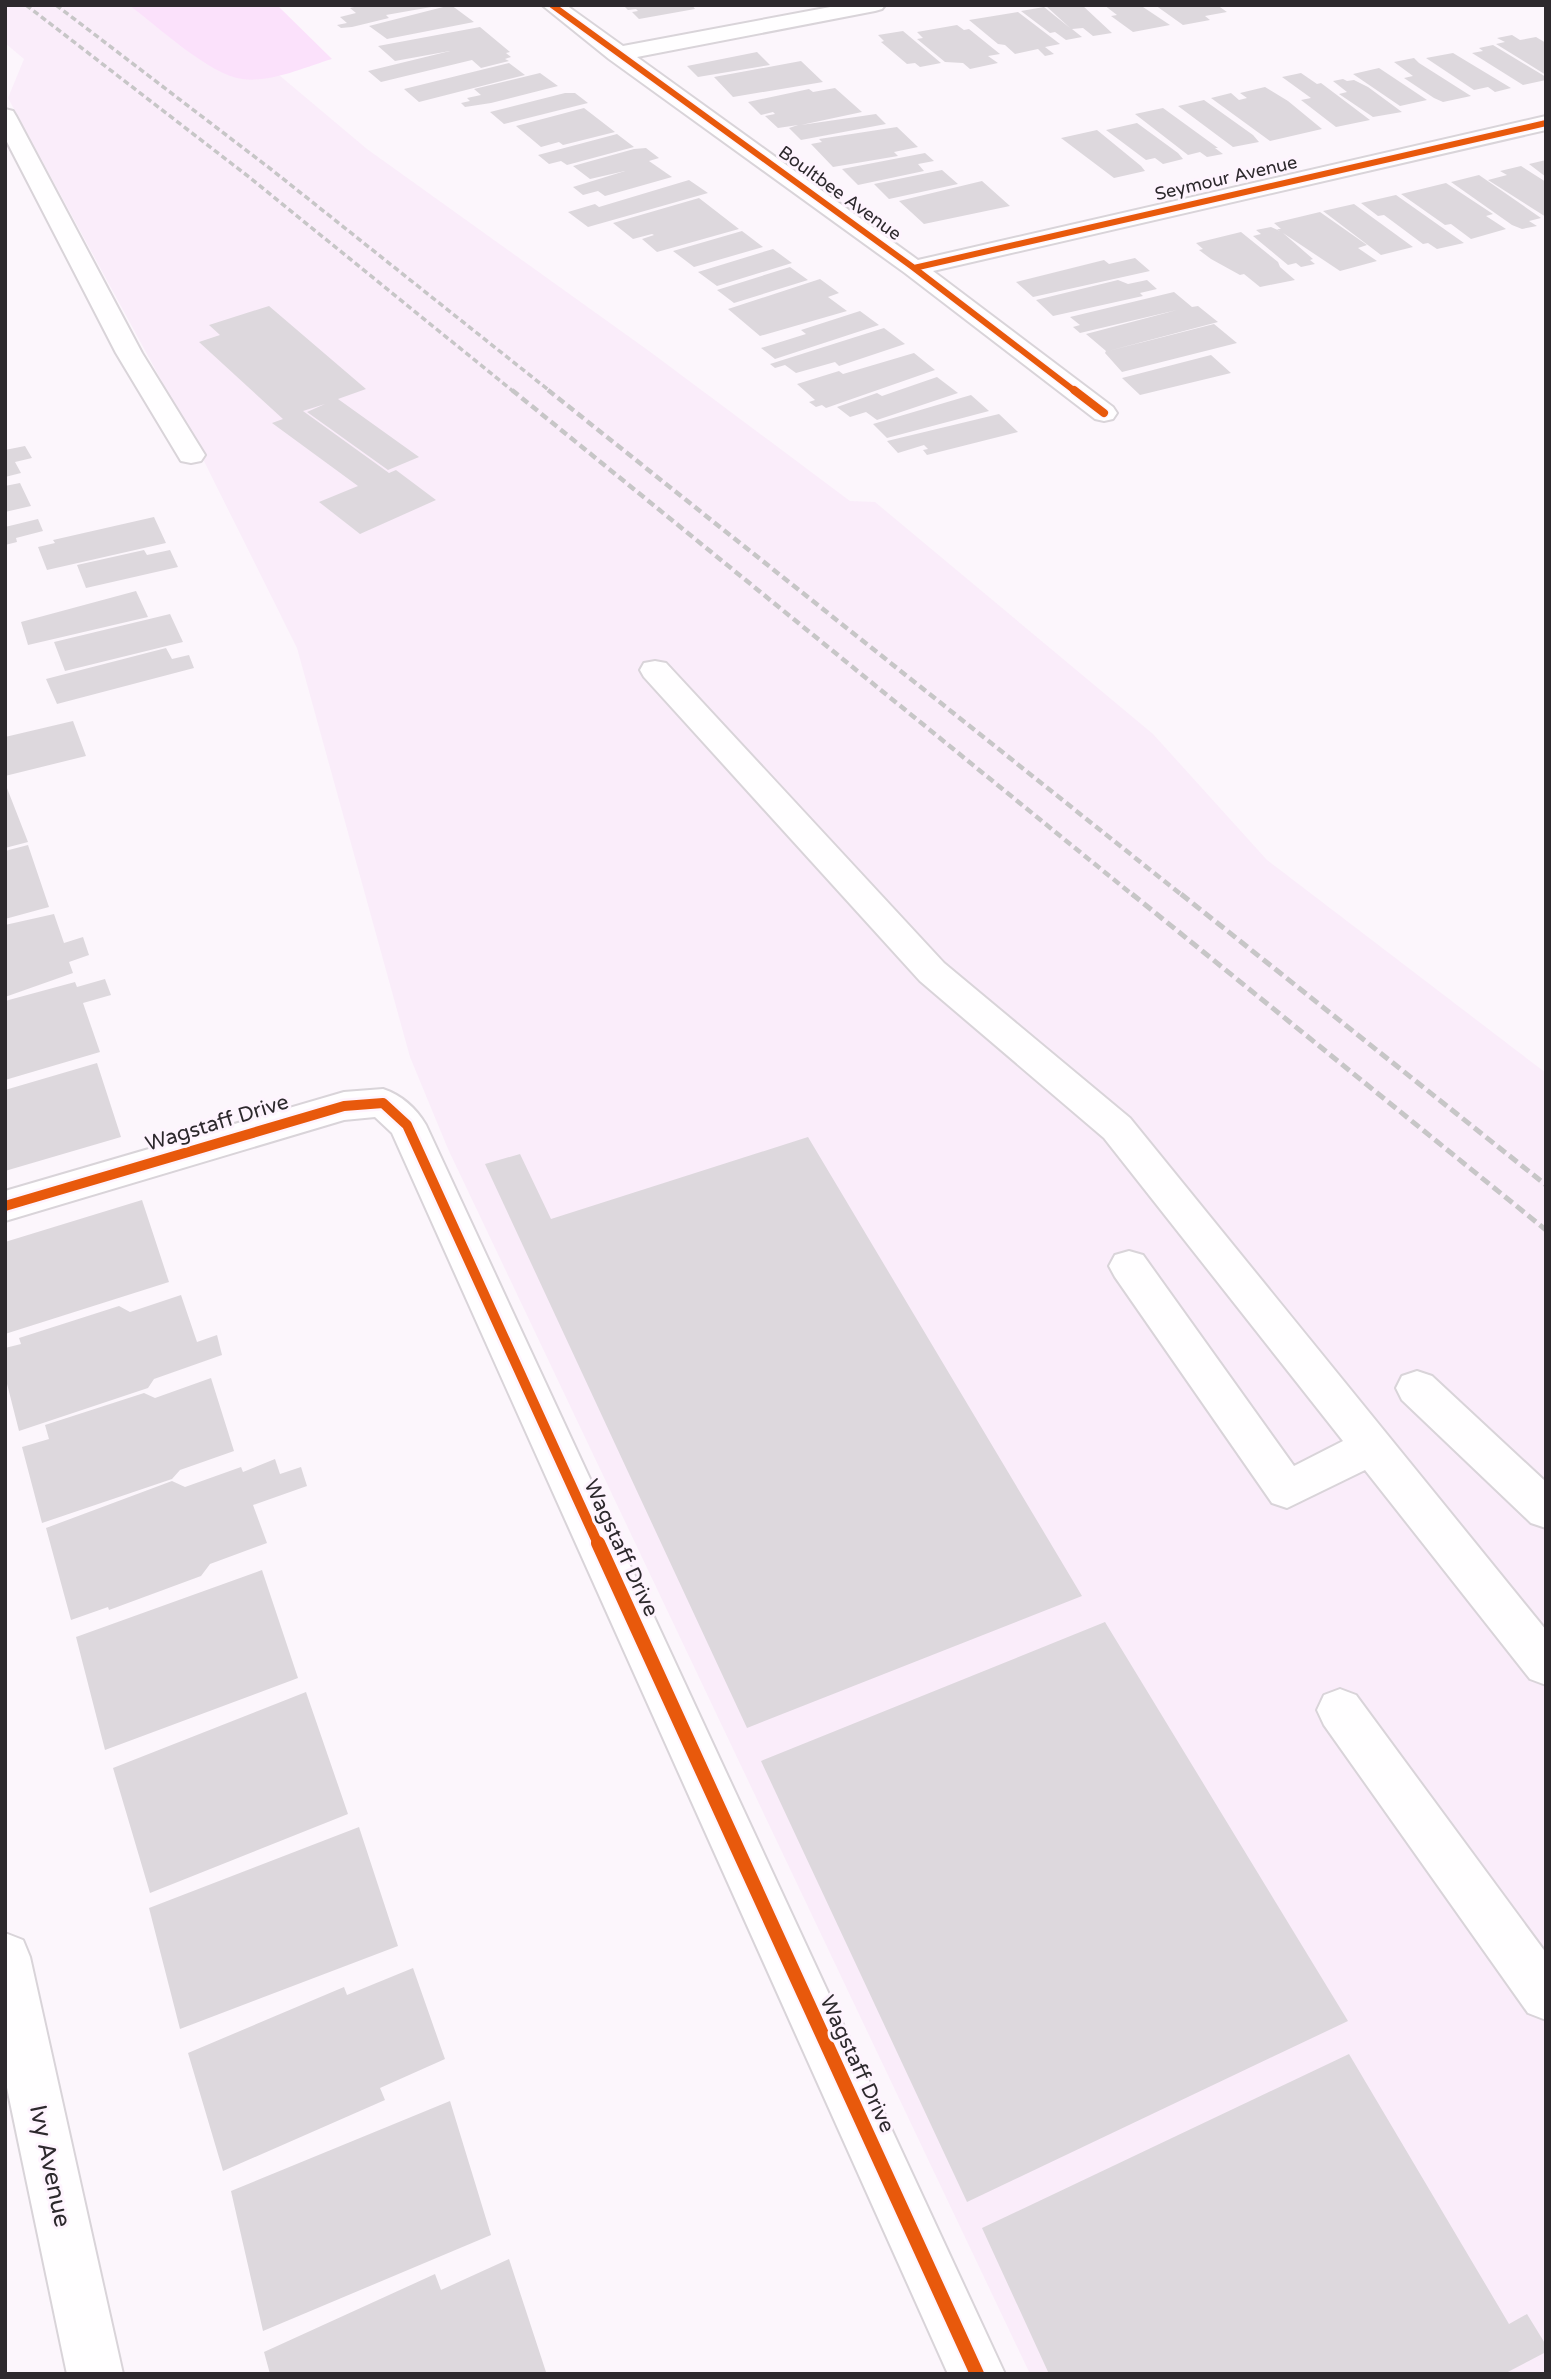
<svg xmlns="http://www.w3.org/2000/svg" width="1551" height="2379" font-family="'Varela Round',sans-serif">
  <rect width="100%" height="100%" fill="#fcf6fc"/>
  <path fill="#faedfa" d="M5 5H170L279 75 367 149 649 351 850 501 875 502 1153 734 1267 860 1546 1073V2374H1030L448 1149 410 1057 297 648 192 437 8 98 24 59 5 43Z"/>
  <path fill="#fbe1fb" d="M129 5H277L332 59C305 67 271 83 242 79 210 75 157 26 129 5Z"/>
  <path fill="#ddd8dd" d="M362 5H437V6L386 15 389 18 352 27 341 28 337 25 347 23 340 17 356 13 350 8Z
    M451 5 474 22 387 39 369 26Z
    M623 5H692L695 9 639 19 632 12 638 11 636 9 628 10Z
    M1082 5 1112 33 1093 36 1083 28 1072 29 1082 37 1066 40 1055 32 1050 33 1021 11 1044 7 1070 28 1046 6Z
    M1104 5H1140L1170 25 1133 32 1111 16 1117 15Z
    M1155 5H1217L1227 12 1205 16 1210 20 1183 25Z
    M1018 12 1060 44 1045 47 1054 54 1045 56 1038 49 1015 54 1005 45 998 44 969 20Z
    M957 25 964 30 969 29 1000 54 988 56 998 63 970 69 963 63 945 62 917 39 923 38 917 32Z
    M480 27 510 52 506 53 511 57 505 59 509 61 481 68 472 60 381 82 368 71 450 51 395 61 378 46Z
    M903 31 941 63 920 67 915 63 907 64 881 42 884 41 878 35Z
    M1512 35 1520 40 1536 37 1546 43V75L1496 44 1505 42 1497 38Z
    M1493 45 1546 77V80L1523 85 1472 53 1483 51 1479 48Z
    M757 52 770 65 698 77 687 66Z
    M1453 53 1511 88 1495 92 1488 87 1474 90 1426 58Z
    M1414 58 1419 63 1471 96 1443 102 1434 98 1404 78 1413 76 1394 62Z
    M801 61 823 82 733 97 714 77Z
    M509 63 525 75 419 102 404 89Z
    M1379 68 1427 100 1400 106 1353 74Z
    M540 73 558 86 491 103 465 107 461 103 470 101 467 98 481 95 474 89Z
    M1301 73 1317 84 1321 83 1370 120 1336 127 1301 100 1311 98 1282 77Z
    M1343 79 1347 81 1354 80 1368 87 1402 112 1373 117 1339 94 1347 92 1333 81Z
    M1265 87 1288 101 1322 129 1270 141 1211 98 1231 93 1239 100 1247 98 1240 93Z
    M835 88 862 112 801 125 876 114 886 124 801 140 789 128 798 125 778 128 765 116 775 114 773 112 761 115 748 102 809 89 813 92Z
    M565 93H575L588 103 504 124 490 112Z
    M1204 100 1253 135 1259 142 1233 147 1178 106Z
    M584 108 615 132 563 145 559 142 541 147 516 126Z
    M1163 108 1218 148H1215L1223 154 1207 157 1200 152 1188 155 1135 114Z
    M1137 123 1178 153 1183 159 1163 164 1155 158 1146 160 1106 130Z
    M897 127 918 147 894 152 898 156 833 167 811 144 822 142 819 139Z
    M1097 130 1141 166 1145 171 1114 178 1061 138Z
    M617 134 634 147 567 165 561 161 549 164 538 155Z
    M646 148 659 158 649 161 672 177 605 196 598 191 583 195 573 187 625 171 590 179 573 166 634 149Z
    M925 153 934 161 918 164 924 171 858 185 842 169Z
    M1546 160V177L1529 164Z
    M1521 166 1546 182V217L1488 180 1507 175 1500 171Z
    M942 170 958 184 889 199 874 184Z
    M1479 175 1541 218 1529 221 1537 226 1522 229 1512 225 1451 182Z
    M689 180 708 193 588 227 568 212 595 204 599 207Z
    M982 181 1010 206 924 224 899 201Z
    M1446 183 1493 214 1486 216 1506 229 1471 239 1451 224 1445 225 1401 194Z
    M1396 195 1464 243 1437 249 1428 243 1423 244 1384 215 1378 216 1361 203Z
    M699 198 739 229 657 252 642 239 654 235 652 234 633 239 613 223Z
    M1354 204 1413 247 1381 255 1323 211Z
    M1320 212 1367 245 1358 248 1377 261 1340 271 1283 233 1313 259 1310 260 1315 264 1301 267 1296 263 1288 265 1253 236 1261 234 1256 230 1271 227 1280 231 1277 229H1281L1274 223Z
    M742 231 763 247 694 267 673 251Z
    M1241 232 1278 262 1280 267 1295 280 1260 287 1244 274 1240 275 1211 259 1199 250 1203 249 1196 243Z
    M773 249 792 263 717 286 698 272Z
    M1135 258 1150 271 1033 297 1016 282 1104 260 1109 264Z
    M790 267 808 280 734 303 717 290Z
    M820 279 839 293 828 297 847 311 760 336 728 309Z
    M1118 280 1128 284 1147 280 1157 289 1140 293 1143 296 1053 316 1036 300Z
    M1174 292 1192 307 1198 306 1218 322 1108 351 1214 324 1237 343 1122 372 1105 353 1106 351 1086 334 1177 310 1080 333 1073 327 1080 325 1070 317Z
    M269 306 366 389 338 399 419 457 388 470 307 412 325 404 303 411 389 473 396 470 436 500 360 534 319 502 358 486 272 423 283 419 199 342 220 335 209 325Z
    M860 311 879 325 775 359 761 348 806 334 801 330Z
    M884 328 905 344 839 366 835 362 796 373 785 365 775 368 770 364Z
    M914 353 935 370 826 408 822 405 816 407 809 402 815 400 797 384 839 371 843 374Z
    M1211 355 1231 373 1140 395 1122 378Z
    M937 377 958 393 877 420 866 412 850 417 837 407 877 393 882 396Z
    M971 395 989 411 887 438 873 424Z
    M999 414 1018 432 927 455 923 450 928 449 924 445 898 453 887 441Z
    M25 446 32 458 15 462 21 473 5 477V450Z
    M20 483 31 506 5 512V486Z
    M154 517 166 543 47 570 38 547 55 543 53 540Z
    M38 519 43 531 16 538 17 542 5 545V527Z
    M144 550 147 555 170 550 178 567 86 588 77 565Z
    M136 591 148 617 28 645 21 622Z
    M170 614 183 642 65 671 54 642Z
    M166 648 172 659 189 655 194 668 57 704 46 679Z
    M73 721 86 756 5 776V737Z
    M5 783 28 842 5 848Z
    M28 845 49 907 5 919V851Z
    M54 914 64 943 83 937 89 955 69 962 73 973 5 997V925Z
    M105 979 111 995 83 1003 100 1052 5 1080V1001L75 982 77 987Z
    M97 1063 121 1137 5 1171V1090Z
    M808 1137 1082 1596 747 1728 485 1164 520 1154 551 1219Z
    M142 1200 169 1282 5 1334V1242Z
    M181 1295 197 1342 217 1335 222 1355 154 1379 148 1388 19 1431 5 1376V1348L21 1344 19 1338 119 1306 130 1312Z
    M211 1378 234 1451 180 1470 172 1479 42 1523 22 1447 49 1439 45 1425 144 1393 155 1398Z
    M275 1459 280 1474 301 1467 307 1486 253 1505 267 1543 210 1564 201 1576 109 1610 108 1607 71 1620 46 1528 172 1481 185 1487 241 1467 243 1472Z
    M262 1570 298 1678 105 1750 76 1637Z
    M1105 1622 1348 2021 967 2202 761 1761Z
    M306 1692 348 1814 150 1893 113 1768Z
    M359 1827 398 1946 180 2029 149 1908Z
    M413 1968 445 2059 380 2088 385 2100 223 2171 188 2053 344 1987 347 1995Z
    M1349 2054 1509 2324 1527 2314 1546 2345V2352L1504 2374H1049L982 2228Z
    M450 2101 491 2235 263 2331 231 2191Z
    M509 2259 546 2372 542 2374H270L264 2352 435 2274 441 2290Z"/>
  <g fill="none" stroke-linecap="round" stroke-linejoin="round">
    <defs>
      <path id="minor" d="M542 5H566L623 46 841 5H885L882 9 875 11 637 57 918 260 1546 116V130L933 271 1113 407 1117 413 1113 419 1104 421 1095 419 905 273 609 59Z
        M5 109 13 111 16 116 142 353 205 455 201 461 191 463 181 461 116 353 5 138Z
        M655 661 666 663 944 963 1130 1118 1546 1630V1685L1530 1679 1365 1470 1287 1508 1272 1503 1115 1277 1109 1266 1115 1255 1129 1251 1143 1255 1294 1466 1343 1441 1104 1138 920 981 644 677 640 670 644 663Z
        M383 1089C401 1095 416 1108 426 1125L1005 2374H948L392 1133 375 1117 344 1120 5 1221V1191L344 1092Z
        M1417 1371 1432 1376 1546 1482V1528L1531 1523 1402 1400 1396 1388 1402 1376Z
        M1340 1689 1356 1695 1546 1953V2020L1528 2013 1324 1725 1317 1710 1324 1695Z
        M5 1933 23 1940 30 1957 123 2374H67L5 2078Z"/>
    </defs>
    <use href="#minor" stroke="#d9d4d9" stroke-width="4"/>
    <use href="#minor" fill="#fffeff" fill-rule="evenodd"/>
    <path stroke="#c7c6c7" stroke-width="3.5" stroke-dasharray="6 3.5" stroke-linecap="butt" d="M26 5 249 177 514 392
      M56 5 272 170 551 392"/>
    <path stroke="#c7c6c7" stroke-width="4.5" stroke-dasharray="8 4.5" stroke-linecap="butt" d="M512 390 1134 896
      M548 390 1183 896"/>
    <path stroke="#c7c6c7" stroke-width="5" stroke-dasharray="10 5" stroke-linecap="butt" d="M1132 894 1546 1230
      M1181 894 1546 1185"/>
    <defs>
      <path id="cycleway-far3" d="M552 5 914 268 1076 392
        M914 268 1546 123"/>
      <path id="cycleway-far2" d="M1074 390 1104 413"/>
      <path id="cycleway-far1" d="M5 1206 344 1106 383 1103 407 1125 598 1544"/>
      <path id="cycleway" d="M598 1543 977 2374"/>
    </defs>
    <use href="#cycleway-far3" stroke="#fef4fe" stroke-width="9"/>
    <use href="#cycleway-far2" stroke="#fef4fe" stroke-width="11"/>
    <use href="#cycleway-far1" stroke="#fef4fe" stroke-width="15"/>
    <use href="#cycleway" stroke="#fef4fe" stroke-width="18"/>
    <use href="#cycleway-far3" stroke="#e8590c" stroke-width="6"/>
    <use href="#cycleway-far2" stroke="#e8590c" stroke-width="8"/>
    <use href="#cycleway-far1" stroke="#e8590c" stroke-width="10"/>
    <use href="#cycleway" stroke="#e8590c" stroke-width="14"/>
  </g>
  <g text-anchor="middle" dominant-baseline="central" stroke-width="6" stroke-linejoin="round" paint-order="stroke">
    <g font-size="18" fill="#2d292d" stroke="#fef4fe">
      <text transform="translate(1226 178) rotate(-13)">Seymour Avenue</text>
      <text transform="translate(840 193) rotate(36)">Boultbee Avenue</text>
    </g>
    <g font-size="21" fill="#2d292d" stroke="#fef4fe">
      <text transform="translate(217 1123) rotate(-17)">Wagstaff Drive</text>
      <text transform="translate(621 1548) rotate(65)">Wagstaff Drive</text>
      <text transform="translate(857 2064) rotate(65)">Wagstaff Drive</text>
    </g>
    <g font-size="24" fill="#2d292d" stroke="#fef4fe">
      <text transform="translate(50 2166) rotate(78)">Ivy Avenue</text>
    </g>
  </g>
  <rect width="1551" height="2379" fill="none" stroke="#2d292d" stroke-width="14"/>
</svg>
